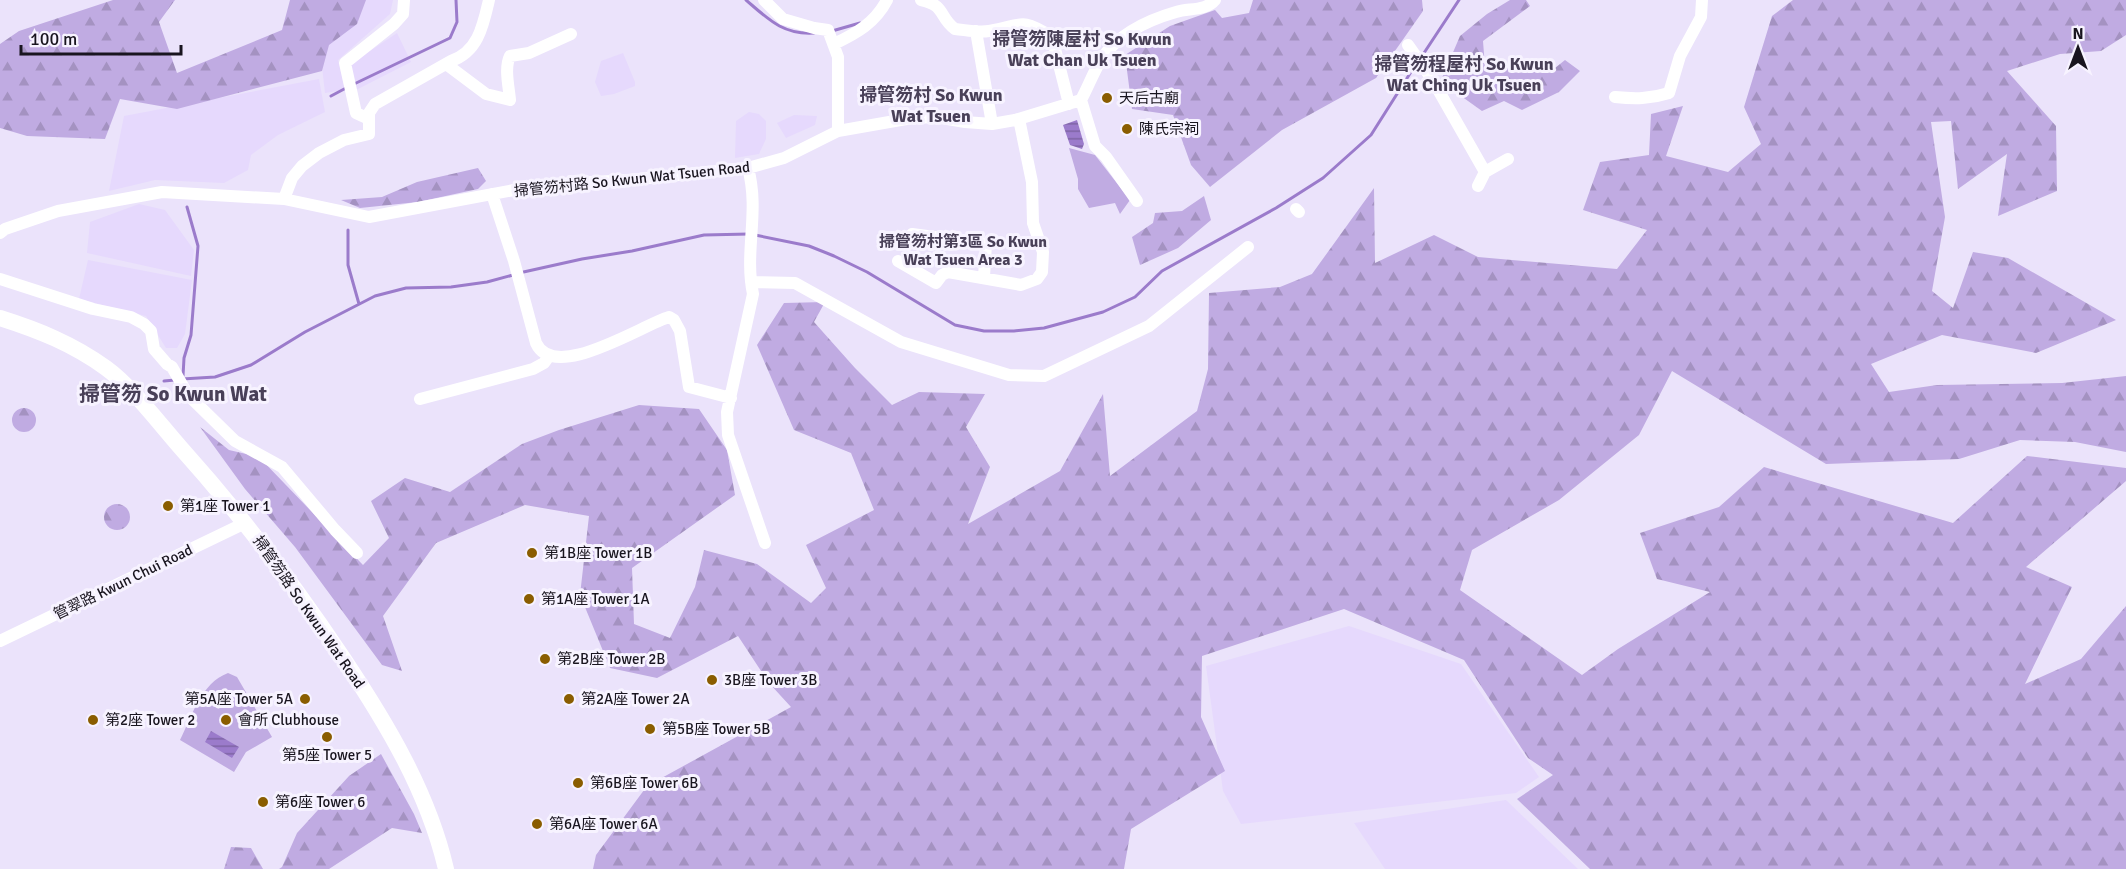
<svg xmlns="http://www.w3.org/2000/svg" width="2126" height="869" font-family="Signika,'Noto Sans TC',sans-serif">
  <defs>
    <pattern id="forest-firs" width="22" height="20" patternUnits="userSpaceOnUse" patternTransform="scale(1.5)"><rect width="22" height="20" fill="#c0abe2"/><path d="M5 1l3.5 6h-7zM16 11l3.5 6h-7z" fill="#a492c1"/></pattern>
    <pattern id="water-rules" width="6" height="5" patternUnits="userSpaceOnUse" patternTransform="scale(1.5)"><rect width="6" height="5" fill="#9b7bcb"/><path d="M0 2.5h6" fill="none" stroke="#7e64a4"/></pattern>
  </defs>
  <rect width="100%" height="100%" fill="#ebe3fb"/>
  <path fill="#e6d9fd" d="M361 0H393L390 14 338 60 345 90 325 93 320 49Z
    M397 33 411 62 356 90 349 65Z
    M623 53 635 82V86L614 94 601 96 595 82 601 61Z
    M319 79 325 112 278 135 251 155 248 170 224 183 155 180 109 191 124 116Z
    M749 112 759 114 766 121V139L759 154 735 158 736 121Z
    M794 115 817 116 815 125 786 138 777 123Z
    M139 204 165 210 194 250 191 276 87 253 90 222Z
    M88 260 192 280 185 334 177 348H166L146 316 79 299Z
    M1349 626 1461 664 1539 777 1516 793 1241 824 1223 791 1206 666Z
    M1506 800 1578 869H1385L1354 823Z"/>
  <path fill="#c0abe2" d="M1069 148 1095 155 1130 200 1120 214 1115 203 1089 208 1078 189V179Z
    M228 673 237 677 272 737 246 752 234 772 180 740C192 716 201 683 228 673Z"/>
  <path fill="url(#forest-firs)" d="M113 0H175L159 22 177 73 282 30 290 0H366L357 24 329 45 322 71 177 109 120 99 105 139 27 136 0 128V44L19 31Z
    M1253 0H1422L1423 11 1376 78 1282 130 1210 187 1191 165 1173 115 1132 109 1125 55 1170 26 1215 10 1222 18 1249 13Z
    M1510 0H1526L1530 6 1483 41 1485 67 1516 68 1546 73 1550 72 1565 60 1580 71 1559 92 1522 110 1504 101 1482 111 1461 96 1442 78 1460 36 1487 14Z
    M1793 0H2126V35L2101 51 2060 54 2007 71 2056 126 2057 191 1998 216 2007 154 1958 189 1951 121 1931 122 1945 217 1932 291 1953 308 1973 252 2008 258 2116 320 2036 353 1942 335 1871 364 1889 392 1937 385 2062 383 2126 376V452L2075 442 2020 440 1959 459 1826 464 1672 371 1639 435 1559 500 1472 550 1460 590 1582 675 1618 649 1710 592 1657 579 1640 533 1719 507 1764 467 1953 523 2027 456 2126 468V481L2026 567 2072 587 2025 684 2081 659 2126 606V869H1590L1517 799 1553 775 1528 758 1464 660 1344 609 1202 656 1201 717 1225 771 1131 829 1124 869H593L596 855 647 786 791 707 769 683 738 636 657 678 610 668 580 595 589 516 525 505 436 543 383 616 402 671 382 665 295 547 245 489 200 427 229 450 259 457 363 565 389 538 371 501 405 478 450 492 522 444 559 430 639 405 699 409 727 450 735 495 632 568 634 624 670 638 695 587 704 550 757 564 811 603 826 588 806 545 874 510 851 453 794 430 757 345 784 303 825 302 814 322 855 368 892 405 919 392 985 394 966 427 990 467 968 524 1060 471 1103 394 1110 476 1197 411 1208 369 1209 293 1280 287 1312 274 1374 188 1375 263 1434 235 1478 257 1617 269 1647 230 1583 210 1600 162 1649 155 1651 114 1683 106 1666 156 1728 172 1761 144 1744 107 1772 16Z
    M478 168 486 181 478 189 418 202 360 208 341 200 382 197 417 182Z
    M1204 196 1211 220 1178 248 1140 265 1132 237 1153 223 1155 213 1182 211Z
    M12 420a12 12 0 1 1 24 0a12 12 0 1 1-24 0Z
    M104 517a13 13 0 1 1 26 0a13 13 0 1 1-26 0Z
    M381 754 414 814 422 833 392 828 329 869H279L282 867 297 833 349 776Z
    M231 847 251 848 263 869H224Z"/>
  <path fill="url(#water-rules)" d="M1077 120 1084 144 1082 149 1070 145 1063 125Z
    M211 731 239 747 232 758 205 742Z"/>
  <g fill="none" stroke-linecap="round" stroke-linejoin="round">
    <path stroke="#9b7bcb" stroke-width="3" d="M746 0C768 19 783 35 814 33
      M832 31 860 23
      M1422 56 1459 0
      M352 85 450 38 457 22 456 0
      M331 96 346 88
      M348 230V265L359 304
      M755 235 809 246 834 256 867 272 955 325 984 331H1014L1044 328 1103 312 1135 297 1162 271 1276 208 1323 178 1371 135 1416 64
      M519 273 582 259 632 251 704 235 749 234
      M183 376 184 358 191 335 198 246 187 207
      M182 379 215 377 251 365 305 332 375 296 406 288 451 287 487 282 513 275
      M164 381 175 380"/>
    <path stroke="#fff" stroke-width="12" d="M764 0 783 19 814 28 828 30 838 57V131
      M921 0C946 5 939 18 955 29 966 30 978 33 989 31 1022 26 1019 16 1052 37L1069 104
      M976 31 992 124
      M834 44C857 33 875 23 887 0
      M1408 45 1432 79 1485 172
      M446 64 486 94 510 100C509 87 504 68 510 56L529 53 571 34
      M1615 97C1635 99 1650 99 1669 93L1680 56 1701 17 1702 0
      M369 119 356 113 345 63 394 24 403 14 404 0
      M748 168C760 212 744 251 753 294L727 412 728 435 765 543
      M1478 186 1485 172 1508 159
      M492 194 514 261 536 343C554 383 642 325 669 317L674 320 680 331 689 387 731 398
      M284 199 292 178 302 166 319 153 344 140 369 134V113L375 104 451 61C478 52 483 26 489 0
      M1137 201 1106 157 1095 146 1081 100C1088 87 1094 71 1102 58 1119 34 1148 20 1176 12 1189 8 1206 11 1215 0
      M1296 209 1299 212
      M0 233 5 229 58 211 162 192 284 199 369 217 541 185 629 180 748 168 784 158 838 131 912 118 936 117 965 122 992 124 1015 120 1081 100
      M912 234 986 244 984 277
      M898 261 936 283 942 275 948 272 1021 285 1037 279 1042 272 1043 252 1033 223 1032 182 1019 119
      M0 279 93 309 131 317 144 324 151 331 154 349 167 364 172 367 188 395 235 441 282 467 335 530 357 553
      M751 282 795 283 901 342 1009 375 1044 376 1149 326 1248 247
      M420 399 533 369 544 363 549 356
      M0 641 245 523"/>
    <path stroke="#fff" stroke-width="16" d="M0 318C38 330 73 344 106 368 131 386 159 423 180 447 240 514 294 584 343 658 387 724 428 792 446 869"/>
  </g>
  <g fill="#8a5d00" stroke="#f7f3ff" stroke-width="2">
    <circle cx="1107" cy="98" r="6"/>
    <circle cx="1127" cy="129" r="6"/>
    <circle cx="168" cy="506" r="6"/>
    <circle cx="532" cy="553" r="6"/>
    <circle cx="529" cy="599" r="6"/>
    <circle cx="545" cy="659" r="6"/>
    <circle cx="712" cy="680" r="6"/>
    <circle cx="305" cy="699" r="6"/>
    <circle cx="569" cy="699" r="6"/>
    <circle cx="93" cy="720" r="6"/>
    <circle cx="226" cy="720" r="6"/>
    <circle cx="650" cy="729" r="6"/>
    <circle cx="327" cy="737" r="6"/>
    <circle cx="578" cy="783" r="6"/>
    <circle cx="263" cy="802" r="6"/>
    <circle cx="537" cy="824" r="6"/>
  </g>
  <g text-anchor="middle" dominant-baseline="central" stroke-width="6" stroke-linejoin="round" paint-order="stroke">
    <g font-size="15" fill="#19151f" stroke="#f7f3ff" text-anchor="start">
      <text x="1119" y="98">天后古廟</text>
      <text x="1139" y="129">陳氏宗祠</text>
      <text x="180" y="506">第1座 Tower 1</text>
      <text x="544" y="553">第1B座 Tower 1B</text>
      <text x="541" y="599">第1A座 Tower 1A</text>
      <text x="557" y="659">第2B座 Tower 2B</text>
      <text x="724" y="680">3B座 Tower 3B</text>
      <text x="293" y="699" text-anchor="end">第5A座 Tower 5A</text>
      <text x="581" y="699">第2A座 Tower 2A</text>
      <text x="105" y="720">第2座 Tower 2</text>
      <text x="238" y="720">會所 Clubhouse</text>
      <text x="662" y="729">第5B座 Tower 5B</text>
      <text x="327" y="755" text-anchor="middle">第5座 Tower 5</text>
      <text x="590" y="783">第6B座 Tower 6B</text>
      <text x="275" y="802">第6座 Tower 6</text>
      <text x="549" y="824">第6A座 Tower 6A</text>
    </g>
    <g font-size="15" fill="#19151f" stroke="#f7f3ff">
      <text transform="translate(632 179) rotate(-6)">掃管笏村路 So Kwun Wat Tsuen Road</text>
      <text transform="translate(123 582) rotate(-26)">管翠路 Kwun Chui Road</text>
      <text transform="translate(309 612) rotate(55)">掃管笏路 So Kwun Wat Road</text>
    </g>
    <g font-size="16" font-weight="bold" fill="#494058" stroke="#f7f3ff">
      <text x="963" y="242">掃管笏村第3區 So Kwun<tspan x="963" dy="18">Wat Tsuen Area 3</tspan></text>
    </g>
    <g font-size="18" font-weight="bold" fill="#494058" stroke="#f7f3ff">
      <text x="1082" y="39">掃管笏陳屋村 So Kwun<tspan x="1082" dy="21">Wat Chan Uk Tsuen</tspan></text>
      <text x="1464" y="64">掃管笏程屋村 So Kwun<tspan x="1464" dy="21">Wat Ching Uk Tsuen</tspan></text>
      <text x="931" y="95">掃管笏村 So Kwun<tspan x="931" dy="21">Wat Tsuen</tspan></text>
    </g>
    <g font-size="21" font-weight="bold" fill="#494058" stroke="#f7f3ff">
      <text x="173" y="394">掃管笏 So Kwun Wat</text>
    </g>
  </g>
  <g transform="translate(2078 48)" stroke="#f7f3ff" stroke-width="4.5" paint-order="stroke">
  <path d="M0-4.5L10 22L0 15L-10 22Z" fill="#19151f"/>
  <text y="-9" font-size="16" font-weight="bold" text-anchor="middle" fill="#19151f">N</text>
  </g>
  <path d="M21 45v9h160v-9" fill="none" stroke="#19151f" stroke-width="3"/>
  <text x="30" y="45" font-size="18" fill="#19151f" stroke="#f7f3ff" stroke-width="4.5" paint-order="stroke">100 m</text>
</svg>
